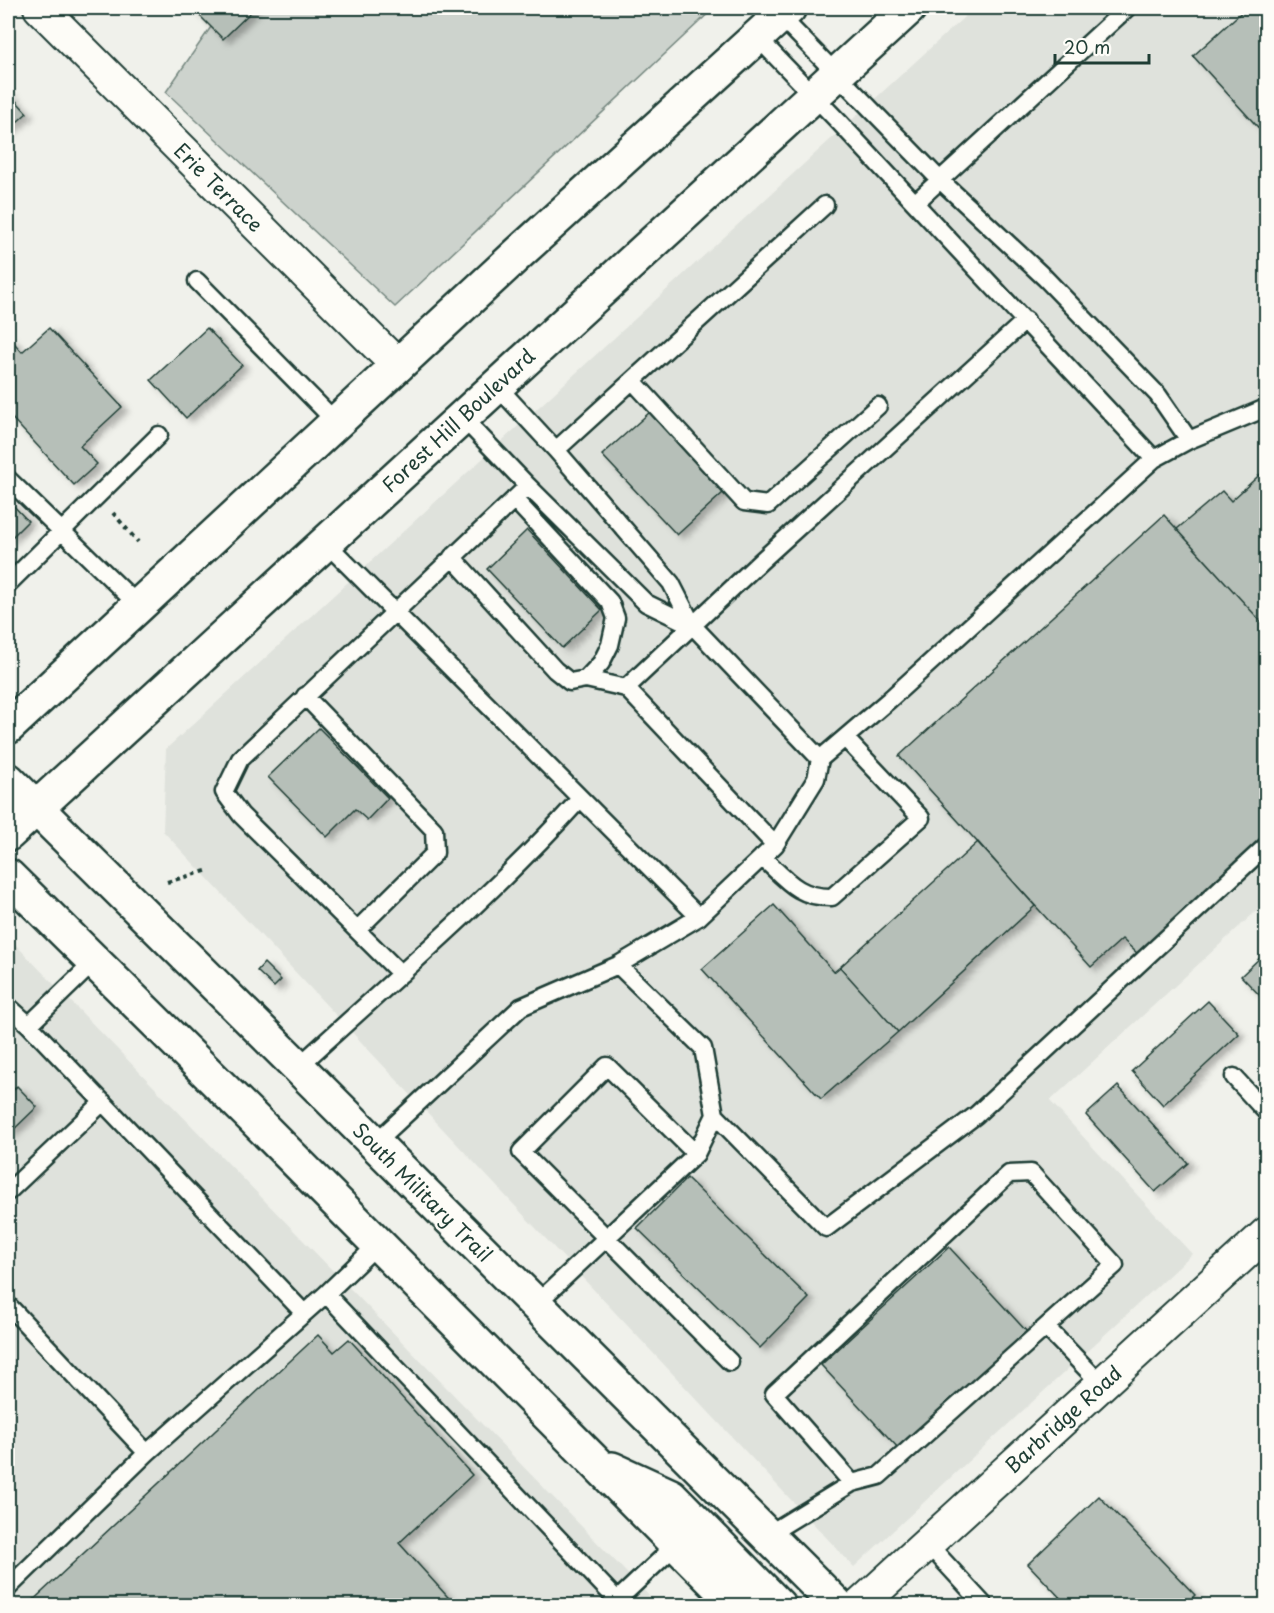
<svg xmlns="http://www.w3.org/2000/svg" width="1274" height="1613" font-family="'Playpen Sans',sans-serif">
  <defs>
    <filter id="shadow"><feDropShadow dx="6" dy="4" stdDeviation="3" flood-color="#0004"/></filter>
  </defs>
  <rect width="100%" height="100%" fill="#f0f1eb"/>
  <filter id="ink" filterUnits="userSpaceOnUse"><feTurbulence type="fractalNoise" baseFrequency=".0167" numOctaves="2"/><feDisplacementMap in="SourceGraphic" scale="12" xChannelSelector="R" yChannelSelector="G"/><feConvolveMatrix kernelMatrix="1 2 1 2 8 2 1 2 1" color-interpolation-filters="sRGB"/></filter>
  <g filter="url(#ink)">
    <path fill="#dfe2dc" d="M974 8H1266V902L1050 1101 1192 1254 854 1567 163 831 166 749Z
      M8 941H12L658 1605H8Z"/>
    <path fill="#cdd3cd" stroke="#768880" stroke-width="1.5" d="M224 8H714L395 307 166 92Z"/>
    <path fill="#b6bfb8" stroke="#1f3d34" stroke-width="1.5" filter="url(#shadow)" d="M195 8H255L223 39 193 9Z
      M1246 8H1266V136L1193 56Z
      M8 92 27 113 8 130Z
      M49 328 122 407 80 446 97 464 74 485 8 414V336L22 352Z
      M207 328 242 365 186 418 151 380Z
      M650 412 724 492 677 535 602 455Z
      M1266 469V625L1265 626 1177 529 1222 491 1231 501Z
      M8 500 28 521 8 541Z
      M1164 515 1266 627V838L1138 954 1122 939 1091 967 899 756Z
      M527 530 602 610 562 648 487 569Z
      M319 728 388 798 367 820 355 809 327 837 268 777Z
      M978 842 1035 906 898 1032 840 967Z
      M774 905 834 972 840 967 898 1032 821 1099 702 969Z
      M1266 952V1002L1241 976Z
      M264 963 281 980 274 987 257 971Z
      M1208 1001 1239 1034 1163 1105 1132 1071Z
      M17 1086 37 1107 8 1135V1096Z
      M1118 1086 1188 1163 1155 1192 1086 1115Z
      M687 1178 809 1298 760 1348 637 1228Z
      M949 1247 1028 1333 900 1450 821 1365Z
      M318 1335 334 1352 349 1339 472 1475 399 1543 456 1606H27Z
      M1099 1496 1195 1595 1184 1606H1068L1028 1564Z"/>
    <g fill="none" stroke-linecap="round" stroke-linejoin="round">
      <defs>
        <path id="lane" d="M780 16 940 180 1045 278 1158 395 1189 440
          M757 37 839 122 1154 459
          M915 203 1127 8
          M197 281 337 423
          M633 381 744 502 768 505 878 406
          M496 385 556 450 671 583 693 626 820 759
          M462 417 528 486 646 603 693 626
          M556 450 825 205
          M8 479 139 606
          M325 542 699 917
          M452 557 555 670 570 682 586 679 601 663 610 645 616 618 610 602 514 499
          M8 584 159 435
          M586 679 626 688 775 845
          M626 688 761 561 1026 320
          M305 696 434 830 435 853 357 930
          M762 857C786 879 798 898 832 897L921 818 845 738
          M401 974 241 815 224 792 240 759 528 486
          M8 1006 29 1025 304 1313
          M29 1025 94 962
          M298 1067C394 979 493 895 580 799
          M1234 1077 1266 1112
          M715 1115 826 1228 976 1115 1266 846
          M375 1143 521 1007 618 965 699 917 775 845 816 779 820 759 889 700 1154 459 1189 440 1266 408
          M696 1154 607 1066 521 1152 730 1362
          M8 1192 103 1102
          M326 1294 617 1600 618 1606
          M536 1304 696 1154 715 1115 703 1048 618 965
          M8 1305 147 1453
          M1046 1327 1101 1384
          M767 1535 852 1483 879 1476 1115 1265 1031 1173 1009 1174 774 1394 852 1483
          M927 1543 985 1606
          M8 1588 147 1453 326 1294 378 1244
          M611 1606 677 1544"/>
        <path id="street" d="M40 8 398 366
          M859 1606 1266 1234"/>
        <path id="secondary" d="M8 727 519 253 789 8
          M8 834 909 8"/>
        <path id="primary" d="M8 780 298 1067 838 1606
          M8 876 252 1117 738 1606
          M612 1469 671 1496 779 1606"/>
      </defs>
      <use href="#lane" stroke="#1f3d34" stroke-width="21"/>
      <use href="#street" stroke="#1f3d34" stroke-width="36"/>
      <use href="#secondary" stroke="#1f3d34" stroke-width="38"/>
      <use href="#primary" stroke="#1f3d34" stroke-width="38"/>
      <path stroke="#1f3d34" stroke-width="4" stroke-dasharray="4.5 4.5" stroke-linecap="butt" d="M113 513 138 542
        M167 882 209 870"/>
      <use href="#lane" stroke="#fdfcf7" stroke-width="16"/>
      <use href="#street" stroke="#fdfcf7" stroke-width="32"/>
      <use href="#secondary" stroke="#fdfcf7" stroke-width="33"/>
      <use href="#primary" stroke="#fdfcf7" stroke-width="33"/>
    </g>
  </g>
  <g text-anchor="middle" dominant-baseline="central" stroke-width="4.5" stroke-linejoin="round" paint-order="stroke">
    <g font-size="20" fill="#1f3d34" stroke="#fdfcf7">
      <text transform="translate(219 187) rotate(45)">Erie Terrace</text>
      <text transform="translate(458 420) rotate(-43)">Forest Hill Boulevard</text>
      <text transform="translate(423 1192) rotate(45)">South Military Trail</text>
      <text transform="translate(1063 1419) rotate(-42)">Barbridge Road</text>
    </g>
  </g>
  <rect width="1274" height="1613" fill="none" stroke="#fdfcf7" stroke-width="30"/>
  <rect x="15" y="15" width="1244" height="1583" fill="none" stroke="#1f3d34" stroke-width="2" filter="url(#ink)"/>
  <path d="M1055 54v9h94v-9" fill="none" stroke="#1f3d34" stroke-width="3"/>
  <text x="1064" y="54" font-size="18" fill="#1f3d34" stroke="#fdfcf7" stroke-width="4.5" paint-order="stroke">20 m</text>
</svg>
